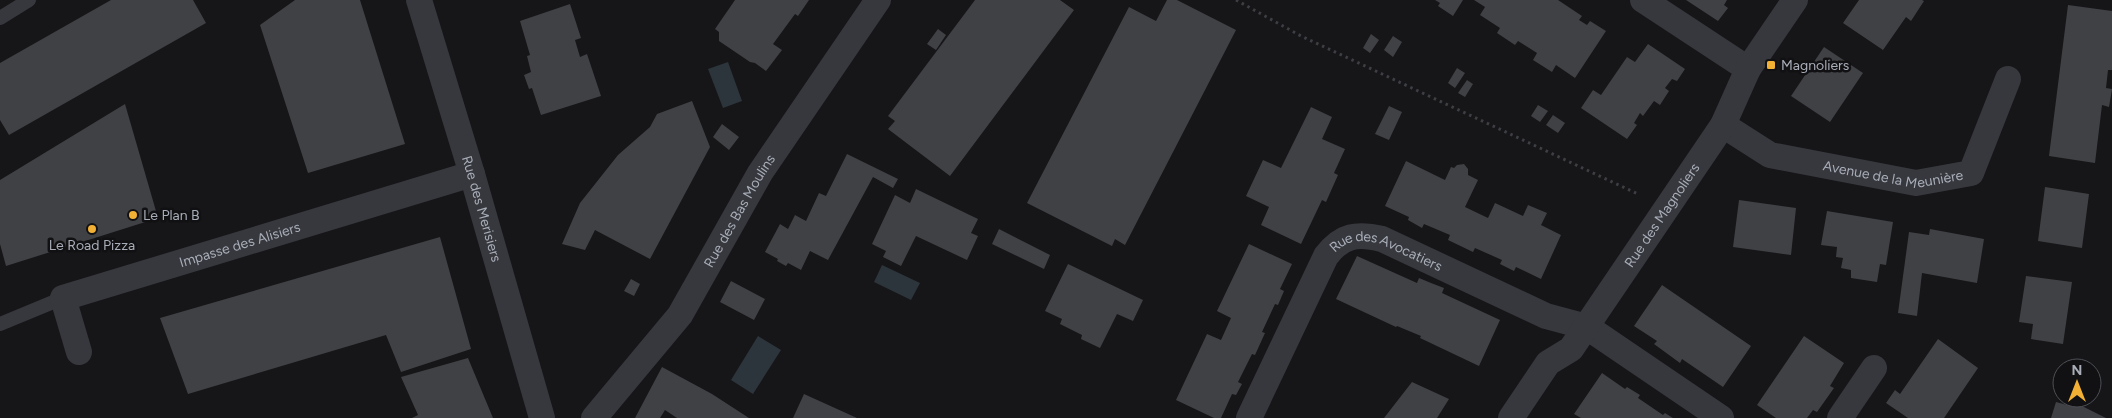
<svg xmlns="http://www.w3.org/2000/svg" width="2112" height="418" font-family="Figtree,sans-serif">
  <rect width="100%" height="100%" fill="#161618"/>
  <path fill="#2c353c" d="M728 62 742 101 723 108 708 69Z
    M882 265 920 283 911 300 874 282Z
    M758 336 781 350 753 394 731 380Z"/>
  <path fill="#404145" d="M111 0H193L206 23 9 135 0 120V63Z
    M295 0H360L405 144 308 173 260 25Z
    M735 0H809L798 16 795 14 773 44 782 50 766 71 755 63 750 62 719 41V32L715 29Z
    M975 0H1060L1074 10 950 176 888 129 895 121 888 116Z
    M1167 0H1177L1236 30 1125 245 1115 239 1112 246 1027 203 1129 7 1156 21Z
    M1435 0H1463L1453 16 1438 6 1440 3Z
    M1474 0H1558L1582 16 1579 20 1587 25 1590 21 1606 31 1575 78 1556 65 1552 72 1533 60 1537 53 1518 41 1515 45 1497 33 1500 28 1480 15 1485 7Z
    M1686 0H1727L1724 5 1728 8 1718 21Z
    M1859 0H1922L1924 1 1911 21 1906 17 1883 50 1843 23Z
    M570 4 581 38 575 40 580 57 587 54 601 96 541 115 532 88 529 89 524 75 531 72 527 56 530 55 520 21Z
    M2068 5 2112 11V70H2108L2106 88 2112 89 2109 107 2102 105 2095 163 2049 156Z
    M938 29 946 35 936 50 927 44Z
    M1371 34 1379 40 1370 53 1363 48Z
    M1393 36 1402 42 1393 57 1384 50Z
    M1648 44 1685 69 1677 81 1672 79 1665 88 1669 91 1660 105 1654 101 1643 116 1640 113 1634 123 1637 125 1627 139 1581 108 1593 90 1601 95 1627 57 1635 62Z
    M1824 47 1863 73 1830 122 1791 96Z
    M1457 68 1465 73 1455 88 1448 83Z
    M1467 80 1473 84 1465 97 1458 93Z
    M692 101 710 147 650 259 595 230 585 250 562 244 580 203 618 155 650 127 657 114Z
    M125 104 158 218 6 266 0 244V180Z
    M1538 105 1548 111 1540 122 1531 116Z
    M1389 106 1402 112 1389 140 1375 134Z
    M1311 107 1332 117 1322 139 1345 149 1334 173 1338 175 1326 202 1322 200 1301 244 1261 225 1269 207 1246 196 1263 160 1281 168Z
    M1553 115 1565 123 1558 133 1546 125Z
    M722 124 739 137 729 150 713 137Z
    M847 154 898 179 893 188 873 177 828 260 810 251 801 270 788 263 786 266 777 261 778 259 765 252 780 224 788 229 795 215 806 221 819 193 826 196Z
    M1406 161 1445 180 1451 167 1454 168 1457 165 1464 164 1468 169V175L1478 180 1465 207 1488 218 1495 203 1523 216 1528 205 1547 213 1541 225 1561 235 1541 279 1516 267 1514 271 1500 264 1502 260 1475 248 1473 252 1448 240 1450 235 1424 224 1422 228 1408 220 1409 217 1385 206Z
    M2045 187 2089 194 2082 248 2038 241Z
    M916 189 978 219 971 233 978 236 967 260 916 236 901 266 883 257 886 251 872 244 895 195 910 203Z
    M1739 200 1796 208 1791 255 1733 247Z
    M1827 211 1893 222 1886 265 1880 264 1877 282 1851 278V270L1841 268 1843 258 1836 257 1837 247 1821 245Z
    M999 229 1050 255 1044 269 992 244Z
    M1930 229 1984 239 1977 283 1922 273 1917 316 1898 313 1909 232 1929 235Z
    M440 237 471 349 401 372 386 335 188 394 160 318Z
    M1249 244 1292 264 1280 289 1284 291 1278 305 1275 304 1262 332 1265 333 1255 355 1252 354 1238 382 1242 384 1236 395 1232 394 1221 418H1214L1176 400 1207 334 1221 340 1231 318 1217 311Z
    M1357 256 1417 283 1419 278 1431 283 1444 288 1442 293 1500 320 1479 366 1420 338 1421 336 1397 326 1396 327 1336 299Z
    M1068 264 1143 300 1133 321 1117 314 1100 348 1081 339 1082 335 1060 324 1062 319 1045 311Z
    M2026 276 2072 282 2063 344 2031 339 2033 324 2019 322Z
    M631 279 640 284 634 296 624 291Z
    M731 281 765 299 754 320 720 302Z
    M1662 285 1751 346 1723 387 1682 359 1680 363 1654 344 1657 341 1634 326Z
    M1804 336 1844 363 1830 386 1834 388 1817 412 1813 410 1807 418H1776L1757 405Z
    M1938 339 1978 368 1944 418H1908L1886 403 1895 390 1900 394Z
    M468 358 493 418H412L418 415 401 377Z
    M662 367 712 394 749 418H677L665 410 660 418H635Z
    M1602 373 1625 389 1627 387 1640 395 1638 398 1663 415 1665 413 1673 418H1581L1574 414Z
    M1412 382 1449 399 1437 418H1384Z
    M804 394 857 418H793Z
    M2073 398H2080L2078 404 2106 418H2051L2056 402 2071 406Z"/>
  <g fill="none" stroke-linecap="round" stroke-linejoin="round">
    <path stroke="#3d3f44" stroke-width="3" stroke-dasharray="2.5 4" stroke-linecap="butt" d="M1236 0 1301 36 1638 194"/>
    <path stroke="#37383d" stroke-width="14" d="M0 18 29 0
      M0 324 63 298"/>
    <g stroke="#37383d" stroke-width="26">
      <path id="s1" d="M419 0 472 174 542 418"/>
      <path d="M1643 0 1748 69"/>
      <path id="s2" d="M1723 125 1770 155 1916 183 1971 173 2008 79"/>
      <path id="s3" d="M79 352 63 298 472 174"/>
      <path id="s4" d="M594 418 680 315 760 173 878 0"/>
      <path id="s5" d="M1249 418 1326 256C1342 235 1357 233 1382 239L1546 316 1587 327 1721 418"/>
      <path id="s6" d="M1511 418 1548 363 1571 349 1723 125 1748 69 1795 0"/>
      <path d="M1840 418 1874 368"/>
    </g>
  </g>
  <g fill="#f2b134" stroke="#111113" stroke-width="2">
    <rect x="1766" y="60" width="10" height="10" rx="2.5"/>
    <circle cx="133" cy="215" r="5"/>
    <circle cx="92" cy="229" r="5"/>
  </g>
  <g text-anchor="middle" dominant-baseline="central" stroke-width="5" stroke-linejoin="round" paint-order="stroke">
    <g font-size="14" fill="#a8adb8" stroke="#111113" text-anchor="start">
      <text x="1781" y="65">Magnoliers</text>
      <text x="143" y="215">Le Plan B</text>
      <text x="92" y="245" text-anchor="middle">Le Road Pizza</text>
    </g>
    <g font-size="14" fill="#a8adb8" stroke="#111113">
      <text stroke="none"><textPath href="#s2" startOffset="181">Avenue de la Meunière</textPath></text>
      <text stroke="none"><textPath href="#s1" startOffset="218">Rue des Merisiers</textPath></text>
      <text stroke="none"><textPath href="#s4" startOffset="254">Rue des Bas Moulins</textPath></text>
      <text stroke="none"><textPath href="#s6" startOffset="255">Rue des Magnoliers</textPath></text>
      <text stroke="none"><textPath href="#s3" startOffset="241">Impasse des Alisiers</textPath></text>
      <text stroke="none"><textPath href="#s5" startOffset="248">Rue des Avocatiers</textPath></text>
    </g>
  </g>
  <g transform="translate(2077 383)"><circle r="24" fill="#111113" stroke="#4d4f55"/>
  <path d="M0-4L9 19L0 12L-9 19Z" fill="#f2b134"/>
  <text y="-8" font-size="14" font-weight="bold" text-anchor="middle" fill="#a8adb8">N</text>
  </g>
</svg>
